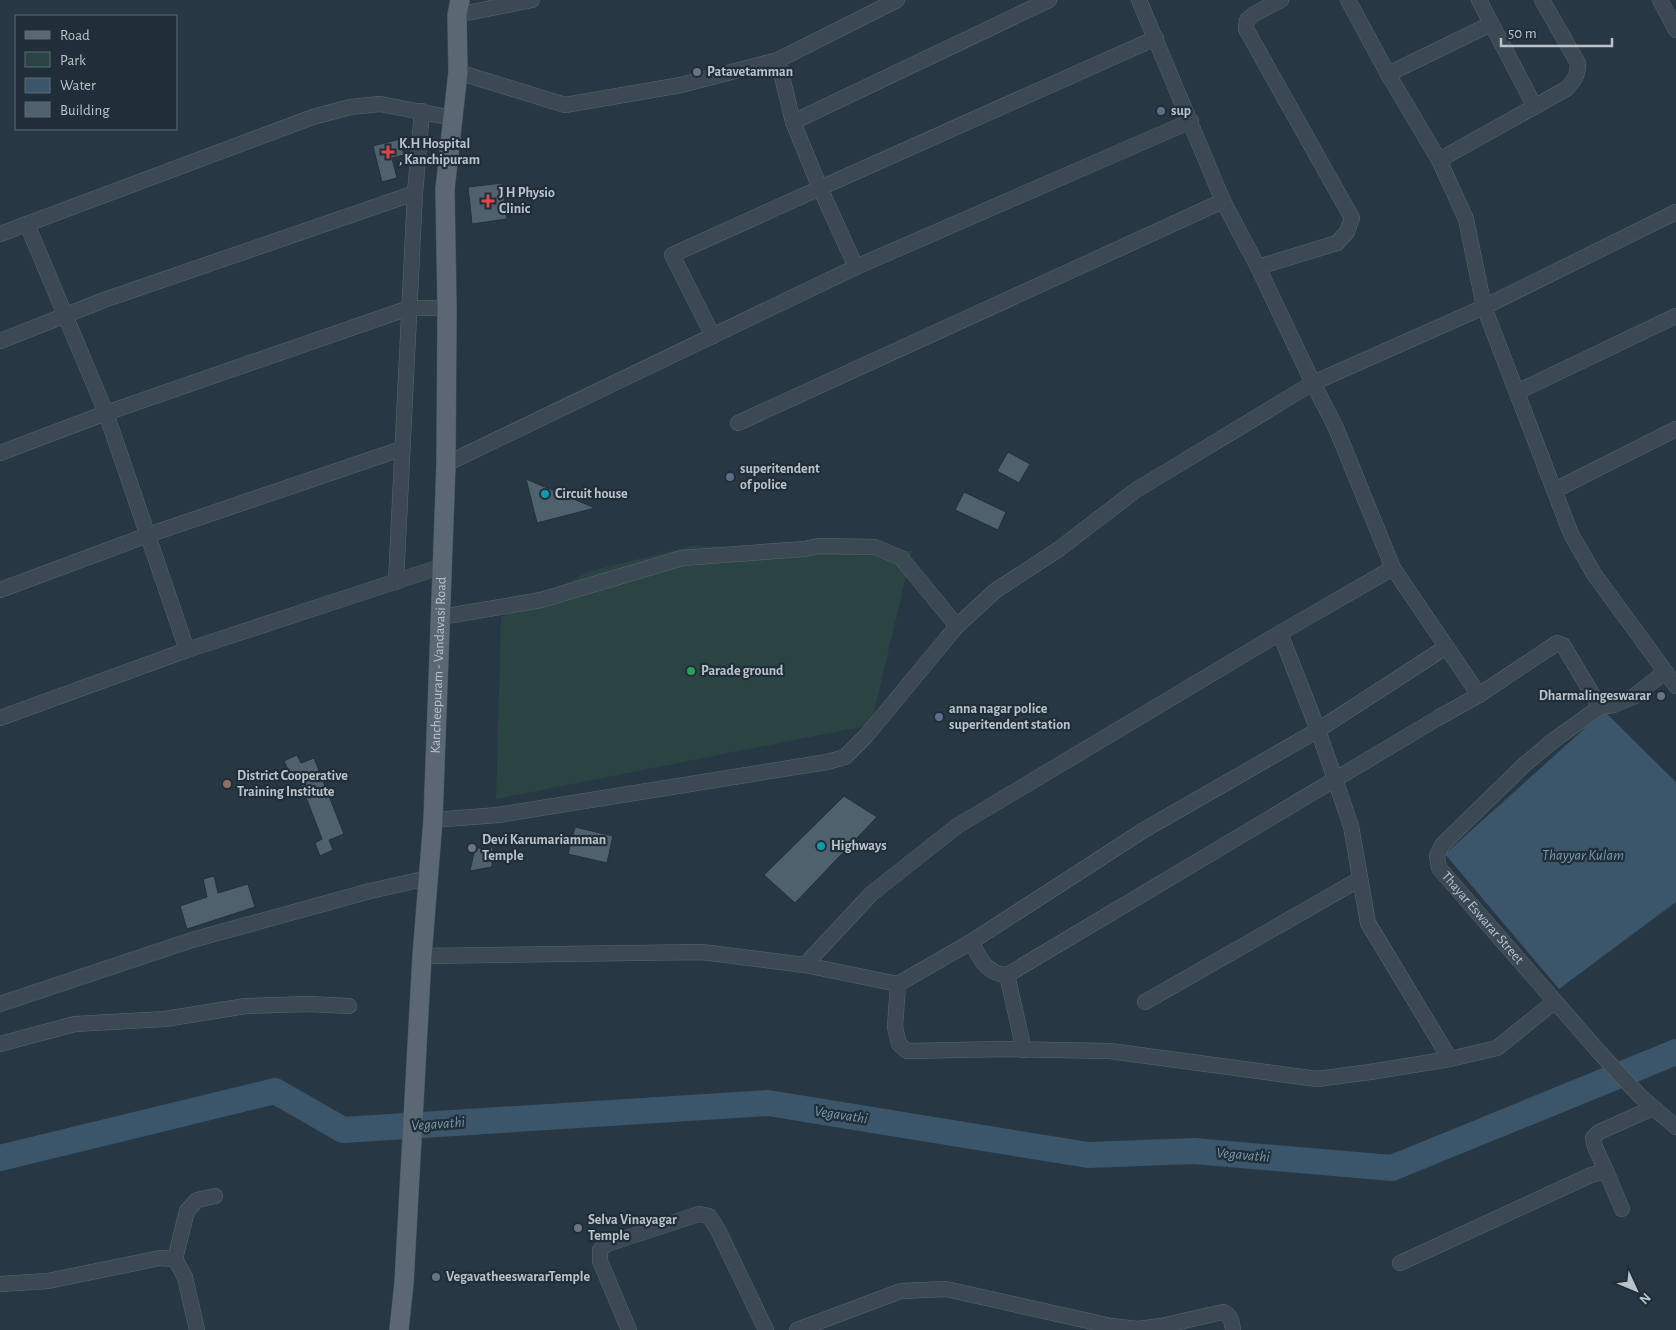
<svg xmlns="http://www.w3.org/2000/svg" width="1676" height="1330" font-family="'Alegreya Sans',sans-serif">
  <rect width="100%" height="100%" fill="#273743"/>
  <path fill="#294443" d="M692 546 912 551 871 725 496 799 501 617 590 571Z"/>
  <path fill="#3b566a" d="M1604 711 1676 782V902L1559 989 1445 854Z"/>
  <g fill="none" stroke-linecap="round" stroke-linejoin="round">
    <path stroke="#3b566a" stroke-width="26" d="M0 1158 275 1091 343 1130 768 1103 1088 1155 1194 1151 1392 1168 1676 1052"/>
  </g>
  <path fill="#50616e" stroke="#22303a" d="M400 139 404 155 392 158 397 178 382 182 373 146Z
    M502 183 507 219 472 224 468 187Z
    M1008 452 1030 464 1019 483 997 471Z
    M526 479 595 508 537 523Z
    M964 492 1006 512 998 530 955 510Z
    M297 755 301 763 314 758 344 834 329 840 333 850 320 856 315 843 322 839 296 771 290 774 284 761Z
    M844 796 877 817 795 903 764 875Z
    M575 827 613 836 607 863 568 854Z
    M475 848H493L492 867 470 871Z
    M214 876 218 893 248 884 255 907 187 929 180 906 207 897 203 879Z"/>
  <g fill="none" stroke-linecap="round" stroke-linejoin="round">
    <defs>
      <g id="minor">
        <path d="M1139 0 1223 201 1258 267 1313 383 1336 428 1393 568 1479 695 1557 643 1563 645 1600 707"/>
        <path d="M1348 0 1388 74 1439 160 1466 219 1484 307 1571 534 1594 574 1676 686"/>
        <path d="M1479 0 1535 107"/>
        <path d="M1660 0 1676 30"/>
        <path d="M457 15 532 0"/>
        <path d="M458 72 565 105 681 85 778 60 897 0"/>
        <path d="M1388 74 1491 24"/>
        <path d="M793 122 1049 0"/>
        <path d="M1439 160 1566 89C1575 80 1578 75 1578 63L1542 0"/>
        <path d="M27 224 106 413 187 650"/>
        <path d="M0 234 313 117 350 107 380 104 453 118"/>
        <path d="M856 267 820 188 1156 38"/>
        <path d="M1258 267 1337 243 1347 232 1352 218 1246 29 1247 20 1254 14 1281 0"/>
        <path d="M713 336 672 255 820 188 793 122 778 60"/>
        <path d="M0 341 104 300 415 193"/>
        <path d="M1517 392 1676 316"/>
        <path d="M738 423 1223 201"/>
        <path d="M0 453 106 413 409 308H447"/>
        <path d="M446 464 856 267 1191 121"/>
        <path d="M1555 490 1676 429"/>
        <path d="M396 582 415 193 422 111"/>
        <path d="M0 590 148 535 401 449"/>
        <path d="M441 617 541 600 682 558 804 549 818 546 875 547 901 558 957 626"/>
        <path d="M1280 633 1318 730 1351 826 1368 923 1450 1059 1497 1048 1554 1002"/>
        <path id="s1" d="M1665 672 1633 697 1614 705 1600 707 1554 740 1524 765 1442 845 1437 856 1439 868 1600 1053 1640 1096 1676 1127"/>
        <path d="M0 718 187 650 443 566"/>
        <path d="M433 820 498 815 827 762 845 757 866 736 957 626 995 591 1059 549 1136 490 1313 383 1484 307 1676 212"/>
        <path d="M971 942C980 958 986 974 1007 975L1438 718 1479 695"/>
        <path d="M422 956 702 952 805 965 871 894 957 826 1280 633 1393 568"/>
        <path d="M805 965 898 984 971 942 1144 830 1318 730 1446 647"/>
        <path d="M1007 975 1024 1050"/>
        <path d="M898 984 895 1027 899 1044 907 1051 1006 1049 1110 1051 1317 1079 1370 1072 1450 1059"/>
        <path d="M1145 1002 1360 879"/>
        <path d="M0 1004 192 940 370 891 428 878"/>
        <path d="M0 1044 75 1024 165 1019 246 1006 308 1004 349 1006"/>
        <path d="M1606 1171 1622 1209"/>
        <path d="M175 1259 187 1211 197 1200 215 1196"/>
        <path d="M1400 1263 1591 1175 1606 1171 1595 1147 1593 1138 1599 1132 1653 1108"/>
        <path d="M0 1284 48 1281 160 1258 175 1259 185 1277 197 1330"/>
        <path d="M629 1330 600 1261V1250L607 1244 699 1214 709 1216 718 1230 766 1330"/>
        <path d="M797 1330 901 1291 946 1289 1111 1326 1138 1329 1161 1326 1223 1312C1231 1315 1232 1322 1233 1330"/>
      </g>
      <g id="major">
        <path id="s2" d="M399 1330 404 1283 422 956 433 820 446 464 447 308 445 189 458 72 457 15 460 0"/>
      </g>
    </defs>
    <use href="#minor" stroke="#5a6670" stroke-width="16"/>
    <use href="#major" stroke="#45525c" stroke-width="20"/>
    <use href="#minor" stroke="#3b4953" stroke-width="15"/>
    <use href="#major" stroke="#596873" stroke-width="19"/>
  </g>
  <g fill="#6b7280" stroke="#202e38" stroke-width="2">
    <circle cx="697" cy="72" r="5"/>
    <circle cx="1661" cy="696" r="5"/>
    <circle cx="472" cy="848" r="5"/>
    <circle cx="578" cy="1228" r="5"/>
    <circle cx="436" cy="1277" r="5"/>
  </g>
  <g fill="#5c6f8a" stroke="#202e38" stroke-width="2">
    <circle cx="1161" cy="111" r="5"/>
    <circle cx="730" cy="477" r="5"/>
    <circle cx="939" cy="717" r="5"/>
  </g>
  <g fill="#e0444e" stroke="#202e38" stroke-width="2">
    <path d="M385.5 144.5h5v5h5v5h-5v5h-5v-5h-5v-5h5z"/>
    <path d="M485.5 193.5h5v5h5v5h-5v5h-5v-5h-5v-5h5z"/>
  </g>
  <g fill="#0f9aa8" stroke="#202e38" stroke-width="2">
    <circle cx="545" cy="494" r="5"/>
    <circle cx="821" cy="846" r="5"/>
  </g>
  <circle fill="#2e9e5b" stroke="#202e38" stroke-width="2" cx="691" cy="671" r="5"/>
  <circle fill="#8d6e63" stroke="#202e38" stroke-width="2" cx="227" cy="784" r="5"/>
  <g text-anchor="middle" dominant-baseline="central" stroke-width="4.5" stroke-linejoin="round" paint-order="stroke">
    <g font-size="14" font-weight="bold" fill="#b9c3cc" stroke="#202e38" text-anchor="start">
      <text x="707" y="72">Patavetamman</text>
      <text x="1171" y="111">sup</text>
      <text x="399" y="144">K.H Hospital<tspan x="399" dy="16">, Kanchipuram</tspan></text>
      <text x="499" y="193">J H Physio<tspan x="499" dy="16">Clinic</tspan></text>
      <text x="740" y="469">superitendent<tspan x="740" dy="16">of police</tspan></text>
      <text x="555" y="494">Circuit house</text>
      <text x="701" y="671">Parade ground</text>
      <text x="1651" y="696" text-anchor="end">Dharmalingeswarar</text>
      <text x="949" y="709">anna nagar police<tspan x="949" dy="16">superitendent station</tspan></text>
      <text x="237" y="776">District Cooperative<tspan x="237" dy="16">Training Institute</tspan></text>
      <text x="482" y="840">Devi Karumariamman<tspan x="482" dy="16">Temple</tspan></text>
      <text x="831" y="846">Highways</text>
      <text x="588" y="1220">Selva Vinayagar<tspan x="588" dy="16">Temple</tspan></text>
      <text x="446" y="1277">VegavatheeswararTemple</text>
    </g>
    <g font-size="14" fill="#b9c3cc" stroke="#202e38">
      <text stroke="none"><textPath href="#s2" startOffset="666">Kancheepuram - Vandavasi Road</textPath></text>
      <text stroke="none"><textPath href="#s1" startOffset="376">Thayar Eswarar Street</textPath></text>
    </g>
    <g font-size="15" font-style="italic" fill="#7999af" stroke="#202e38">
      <text x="1583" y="855">Thayyar Kulam</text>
      <text transform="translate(841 1115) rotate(9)">Vegavathi</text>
      <text transform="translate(438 1124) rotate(-4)">Vegavathi</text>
      <text transform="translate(1243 1155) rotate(5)">Vegavathi</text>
    </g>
  </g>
  <rect x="15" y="15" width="162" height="115" fill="#202e38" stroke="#5d6a73"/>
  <rect x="25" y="31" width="25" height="8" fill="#596873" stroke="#5d6a73"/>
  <text x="60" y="40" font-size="15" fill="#b9c3cc">Road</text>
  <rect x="25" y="52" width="25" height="15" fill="#294443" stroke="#5d6a73"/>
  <text x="60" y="65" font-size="15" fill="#b9c3cc">Park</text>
  <rect x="25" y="78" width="25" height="15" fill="#3b566a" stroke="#5d6a73"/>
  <text x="60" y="90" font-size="15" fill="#b9c3cc">Water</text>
  <rect x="25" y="102" width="25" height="15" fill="#50616e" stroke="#5d6a73"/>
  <text x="60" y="115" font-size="15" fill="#b9c3cc">Building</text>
  <g transform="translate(1636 1290) rotate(134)" stroke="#202e38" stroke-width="4" paint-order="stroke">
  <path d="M0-4L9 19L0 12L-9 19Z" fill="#b9c3cc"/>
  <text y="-8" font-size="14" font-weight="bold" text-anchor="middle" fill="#b9c3cc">N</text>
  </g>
  <path d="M1501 38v8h111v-8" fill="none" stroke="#b9c3cc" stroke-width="2.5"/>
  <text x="1508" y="38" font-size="15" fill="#b9c3cc" stroke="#202e38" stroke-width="4" paint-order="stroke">50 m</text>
</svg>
